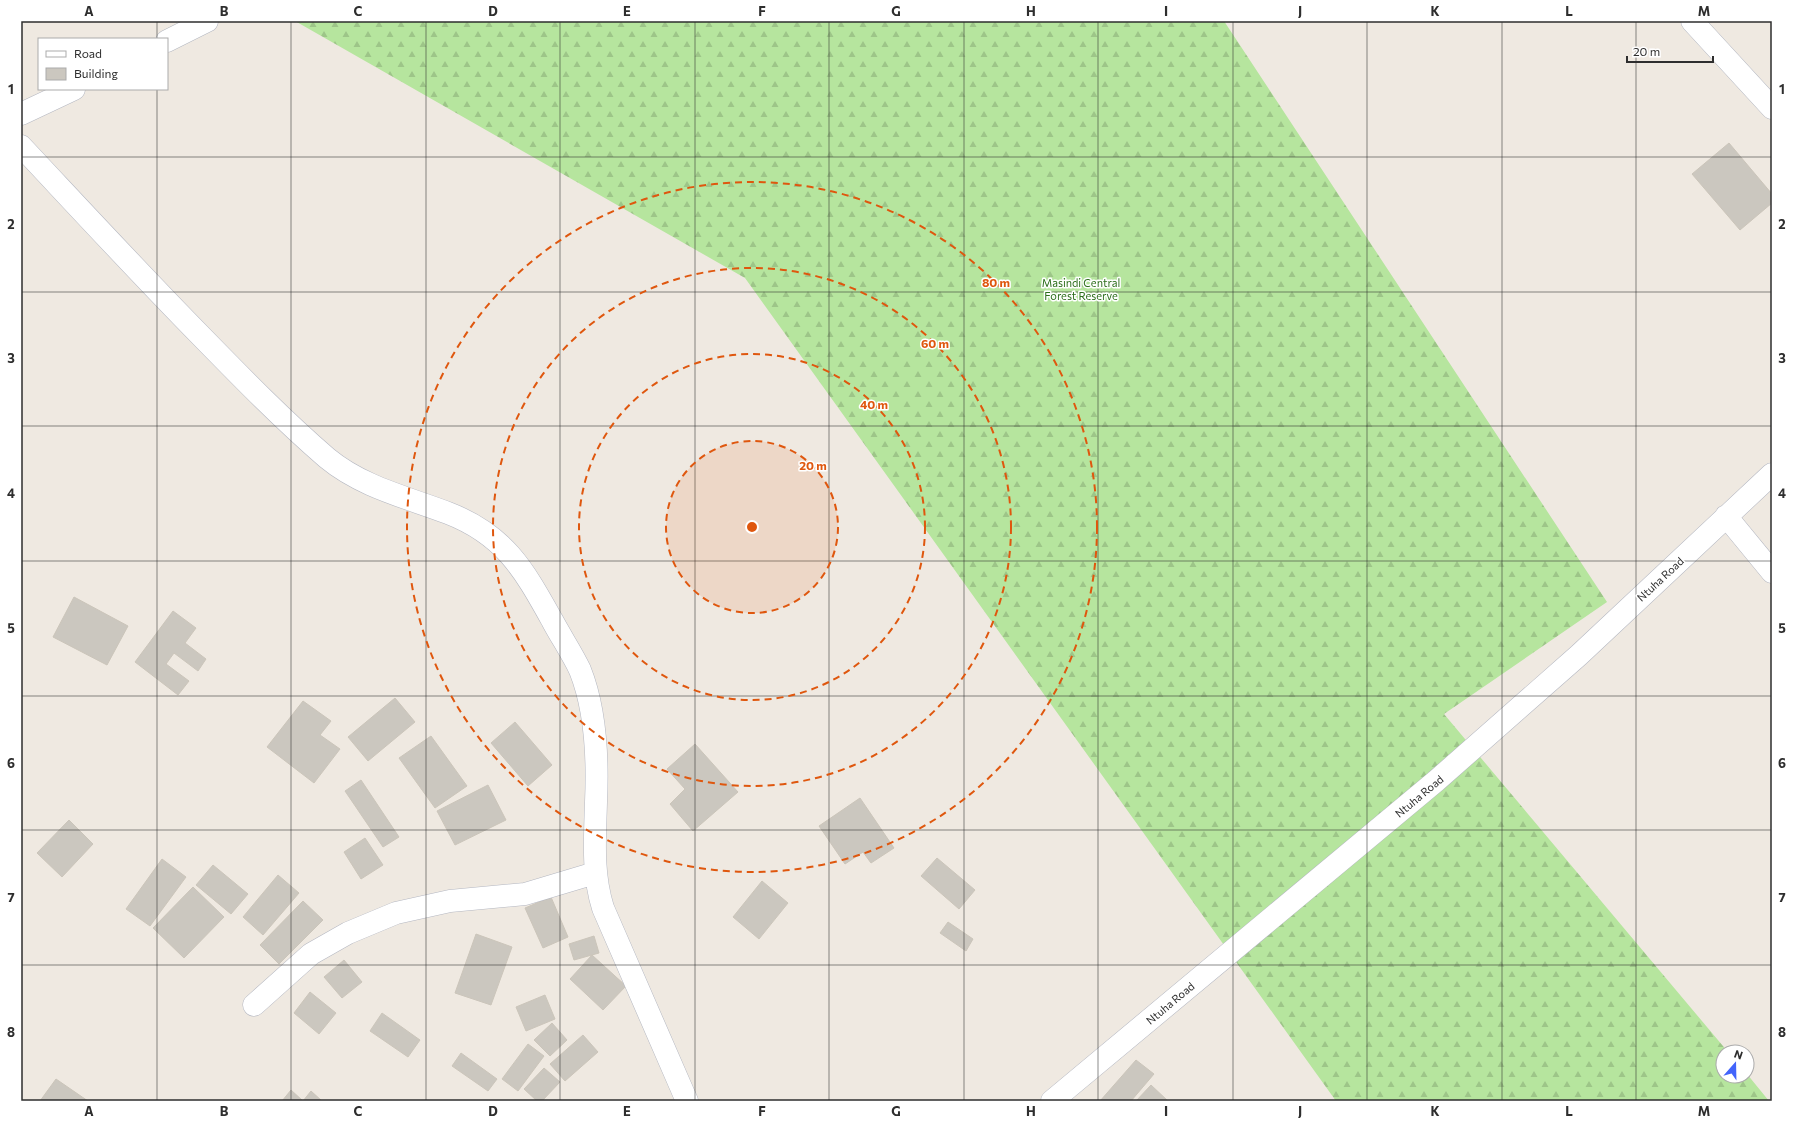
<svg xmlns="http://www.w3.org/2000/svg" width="1793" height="1122" font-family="Commissioner,sans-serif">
  <defs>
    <pattern id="forest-firs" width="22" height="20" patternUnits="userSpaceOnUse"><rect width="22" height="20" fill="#b6e59e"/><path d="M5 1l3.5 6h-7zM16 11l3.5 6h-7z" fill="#9dc588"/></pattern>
  </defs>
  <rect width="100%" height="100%" fill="#efe9e1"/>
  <path fill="url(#forest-firs)" d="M295 21H1224L1607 602 1444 714 1728 1052H1723V1076H1747V1074L1769 1101H1336L745 278Z"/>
  <path fill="#cbc7bf" stroke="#cbc5ba" d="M1729 143 1772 194V203L1740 230 1692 174Z
    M74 597 128 626 107 665 53 637Z
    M173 611 196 628 185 643 206 659 198 671 174 653 166 664 189 681 178 695 135 662Z
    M395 698 415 722 368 761 348 737Z
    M303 701 331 721 320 735 340 749 314 783 267 747Z
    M515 722 552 765 528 786 491 743Z
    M431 736 467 786 435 808 399 758Z
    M695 744 738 792 693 831 670 804 685 789 667 769Z
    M361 780 399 837 383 847 345 791Z
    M488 785 506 820 455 845 437 811Z
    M860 798 894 848 871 863 863 852 845 864 819 826Z
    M69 820 93 844 62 877 37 853Z
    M365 838 383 865 361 879 344 852Z
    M937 858 975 890 959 909 921 876Z
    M162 859 186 877 150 926 126 909Z
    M213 865 248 894 231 914 196 885Z
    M278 875 299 893 263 935 243 917Z
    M762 881 788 903 759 939 733 917Z
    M193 887 224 917 184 958 153 928Z
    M551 897 568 937 543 948 525 908Z
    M303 901 323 920 279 964 260 945Z
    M948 922 973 939 966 951 940 933Z
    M476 934 512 947 491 1005 455 993Z
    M594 936 599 953 574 960 569 944Z
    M592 955 626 986 603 1010 570 979Z
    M344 960 362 982 342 998 324 977Z
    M310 992 336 1013 319 1034 294 1013Z
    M545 995 555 1019 526 1031 516 1007Z
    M382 1013 420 1040 408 1057 370 1031Z
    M552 1023 567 1040 550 1056 534 1040Z
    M583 1035 598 1052 565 1081 550 1064Z
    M528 1044 544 1056 518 1091 502 1079Z
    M461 1053 497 1079 488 1091 452 1066Z
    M1136 1060 1154 1074 1131 1101H1100Z
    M544 1068 560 1082 542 1101H537L524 1089Z
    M56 1079 88 1101H40Z
    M1151 1085 1168 1101H1136Z
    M291 1090 303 1101 311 1091 322 1101H282Z"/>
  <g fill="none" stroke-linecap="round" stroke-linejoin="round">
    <defs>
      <path id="street" d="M1692 21 1772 108
        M167 41 207 21
        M21 114 74 89
        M21 146C81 210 140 274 201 336 242 378 283 420 327 458 362 487 406 497 448 513 505 535 524 570 552 620 561 637 572 653 580 670 596 710 598 758 596 802 595 838 592 873 603 908L687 1101
        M1726 516 1772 572
        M254 1005 311 954 348 933 396 913 450 901 525 894 595 873
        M1052 1101 1436 781 1579 655 1772 474"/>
    </defs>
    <use href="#street" stroke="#b4b7c1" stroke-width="23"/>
    <use href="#street" stroke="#fff" stroke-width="22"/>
  </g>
  <path fill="none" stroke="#2e2e2e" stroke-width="1" stroke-opacity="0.55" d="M157 21V39M291 21V1101M426 21V1101M560 21V1101M695 21V1101M829 21V1101M964 21V1101M1098 21V1101M1233 21V1101M1367 21V1101M1502 21V1101M1636 21V1101M157 89V1101M21 157H1772M21 292H1772M21 426H1772M21 561H1772M21 696H1772M21 830H1772M21 965H1772"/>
  <circle cx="752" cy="527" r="86" fill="#df570e" fill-opacity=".12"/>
  <g fill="none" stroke="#df570e" stroke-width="2" stroke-dasharray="7 5">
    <circle cx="752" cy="527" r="86"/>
    <circle cx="752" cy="527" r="173"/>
    <circle cx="752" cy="527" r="259"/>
    <circle cx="752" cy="527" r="345"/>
  </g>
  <g text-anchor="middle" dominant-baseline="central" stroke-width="3" stroke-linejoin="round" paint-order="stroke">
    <g font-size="11" fill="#2c6e1b" stroke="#fff">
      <text x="1081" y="282">Masindi Central<tspan x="1081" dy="13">Forest Reserve</tspan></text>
    </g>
    <g font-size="11" fill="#2e2e2e" stroke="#fff">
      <text transform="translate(1660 579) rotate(-43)">Ntuha Road</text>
      <text transform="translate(1419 796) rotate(-40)">Ntuha Road</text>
      <text transform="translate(1170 1003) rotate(-40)">Ntuha Road</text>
    </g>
  </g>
  <circle cx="752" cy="527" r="6" fill="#df570e" stroke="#fff" stroke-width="2"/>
  <g font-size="12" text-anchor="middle" font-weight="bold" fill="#df570e" stroke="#fff" stroke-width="3" stroke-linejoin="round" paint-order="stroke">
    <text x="996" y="287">80 m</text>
    <text x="935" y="348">60 m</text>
    <text x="874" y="409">40 m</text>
    <text x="813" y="470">20 m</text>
  </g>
  <rect width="1793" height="1122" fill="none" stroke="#ffffff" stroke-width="44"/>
  <rect x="38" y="38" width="130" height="52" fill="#ffffff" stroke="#ababab"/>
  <rect x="46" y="51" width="20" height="6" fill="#ffffff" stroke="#ababab"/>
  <text x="74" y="58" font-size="12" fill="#2e2e2e">Road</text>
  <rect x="46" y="68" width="20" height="12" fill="#cbc7bf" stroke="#ababab"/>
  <text x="74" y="78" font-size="12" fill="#2e2e2e">Building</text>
  <g transform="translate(1735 1064) rotate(20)"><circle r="19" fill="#ffffff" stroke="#ababab"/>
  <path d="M0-3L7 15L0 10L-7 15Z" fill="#4264fb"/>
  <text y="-6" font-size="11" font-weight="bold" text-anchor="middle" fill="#2e2e2e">N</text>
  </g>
  <path d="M1627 56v6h86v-6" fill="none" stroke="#2e2e2e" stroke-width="2"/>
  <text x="1633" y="56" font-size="12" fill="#2e2e2e" stroke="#ffffff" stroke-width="3" paint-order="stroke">20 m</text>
  <rect x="22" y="22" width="1749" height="1078" fill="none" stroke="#2e2e2e" stroke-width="1.5"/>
  <g font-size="13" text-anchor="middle" font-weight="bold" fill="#2e2e2e">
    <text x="89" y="16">A</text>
    <text x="224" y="16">B</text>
    <text x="358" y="16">C</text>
    <text x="493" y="16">D</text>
    <text x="627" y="16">E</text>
    <text x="762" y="16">F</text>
    <text x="896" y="16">G</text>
    <text x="1031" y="16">H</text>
    <text x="1166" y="16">I</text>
    <text x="1300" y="16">J</text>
    <text x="1435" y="16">K</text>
    <text x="1569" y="16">L</text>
    <text x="1704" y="16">M</text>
    <text x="11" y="94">1</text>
    <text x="1782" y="94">1</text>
    <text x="11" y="229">2</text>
    <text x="1782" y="229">2</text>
    <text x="11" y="363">3</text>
    <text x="1782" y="363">3</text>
    <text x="11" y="498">4</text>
    <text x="1782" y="498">4</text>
    <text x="11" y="633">5</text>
    <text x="1782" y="633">5</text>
    <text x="11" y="768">6</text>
    <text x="1782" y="768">6</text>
    <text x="11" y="902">7</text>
    <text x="1782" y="902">7</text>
    <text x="11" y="1037">8</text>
    <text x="1782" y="1037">8</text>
    <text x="89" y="1116">A</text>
    <text x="224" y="1116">B</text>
    <text x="358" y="1116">C</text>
    <text x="493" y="1116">D</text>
    <text x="627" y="1116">E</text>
    <text x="762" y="1116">F</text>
    <text x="896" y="1116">G</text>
    <text x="1031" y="1116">H</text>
    <text x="1166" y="1116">I</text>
    <text x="1300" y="1116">J</text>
    <text x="1435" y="1116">K</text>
    <text x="1569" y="1116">L</text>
    <text x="1704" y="1116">M</text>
  </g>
</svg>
